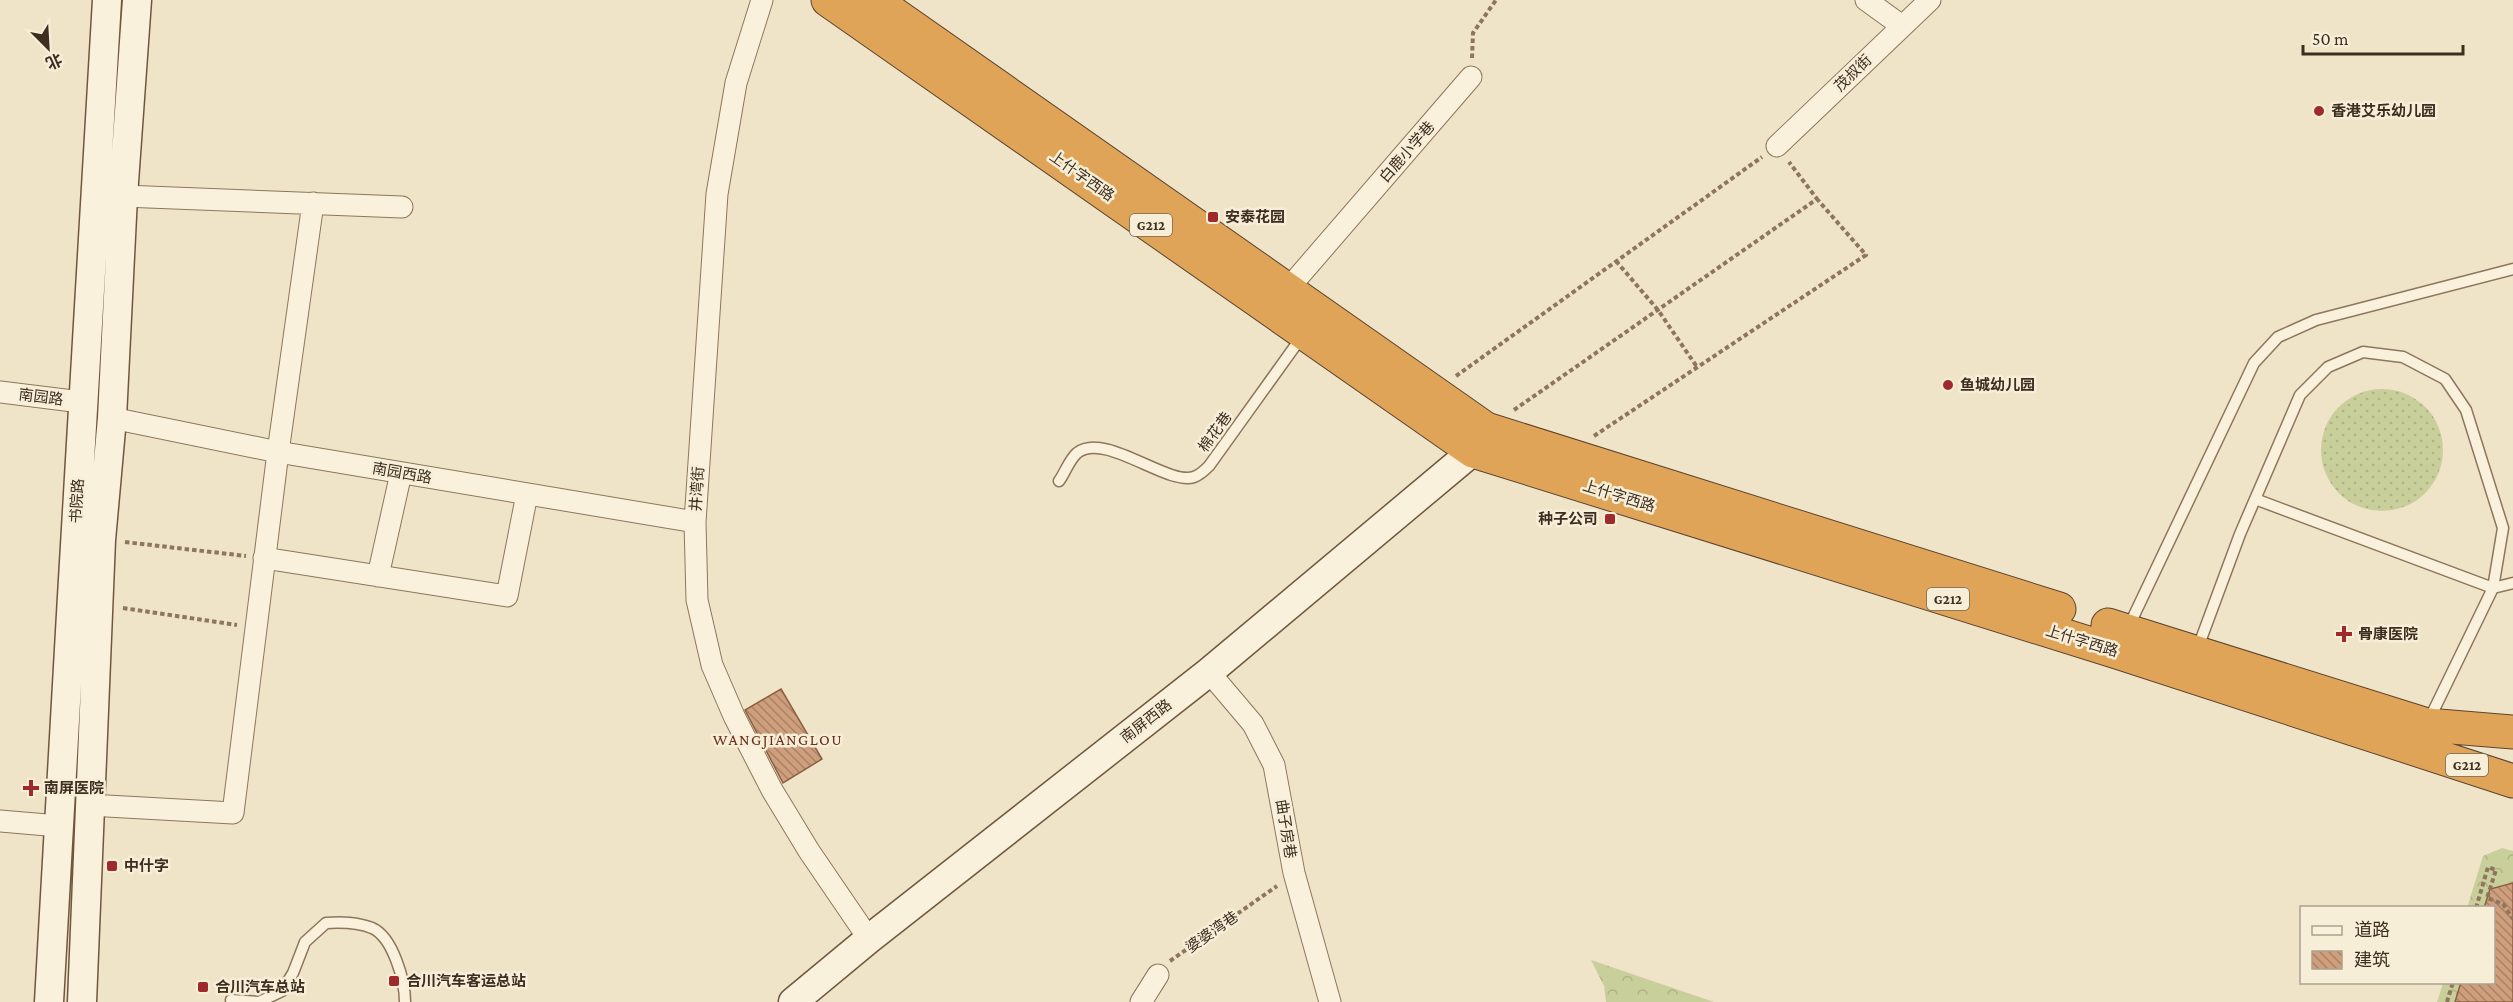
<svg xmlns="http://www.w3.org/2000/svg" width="2513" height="1002" font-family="'Crimson Pro','Noto Sans SC',serif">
  <defs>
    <pattern id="grass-dots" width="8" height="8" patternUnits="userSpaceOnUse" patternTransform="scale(1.5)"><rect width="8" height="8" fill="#c9cf9b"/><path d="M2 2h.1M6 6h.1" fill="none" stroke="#aeb285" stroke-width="1.8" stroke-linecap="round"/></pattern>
    <pattern id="forest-crowns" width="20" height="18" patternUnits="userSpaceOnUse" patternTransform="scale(1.5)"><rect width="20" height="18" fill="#c9cf9b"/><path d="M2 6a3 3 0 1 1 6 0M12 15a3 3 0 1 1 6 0" fill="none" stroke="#aeb285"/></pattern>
    <pattern id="building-back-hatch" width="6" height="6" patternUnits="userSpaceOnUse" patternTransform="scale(1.5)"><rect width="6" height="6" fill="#cf9f7d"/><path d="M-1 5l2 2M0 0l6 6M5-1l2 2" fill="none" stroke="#a98266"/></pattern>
  </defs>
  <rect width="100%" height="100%" fill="#f0e4c8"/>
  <path fill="url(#grass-dots)" d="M2321 450a61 61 0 1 1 122 0a61 61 0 1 1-122 0Z"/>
  <path fill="url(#forest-crowns)" d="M2502 848 2513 851V883L2490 889 2484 907 2467 908 2483 856Z
    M1591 960 1714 1002H1606L1604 986Z
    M2443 983H2461L2455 1002H2437Z"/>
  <path fill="url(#building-back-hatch)" stroke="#8d5f41" stroke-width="1.5" d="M781 689 822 759 783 783 745 710Z
    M2513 883V1002H2455L2461 982H2493V908H2484L2490 889Z"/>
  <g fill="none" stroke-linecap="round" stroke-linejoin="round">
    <defs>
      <path id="lane" d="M1059 481C1065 473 1069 460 1077 453 1105 431 1167 486 1194 477 1200 475 1205 470 1209 466L1303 335
        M2255 499 2493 588 2513 583
        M2128 628 2254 363 2278 337 2316 320 2513 269
        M2197 650 2240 534 2300 395 2328 367 2363 352 2403 357 2445 379 2466 410 2503 528 2493 588 2428 722
        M231 1000 259 1002 282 991 293 973 305 942 326 923C342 922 357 922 372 928 393 937 405 981 405 1002"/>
      <path id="street" d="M762 0 736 83 717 194 695 522 697 600 712 665 734 716 772 790 809 851 869 939
        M1866 0 1902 26
        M1777 146 1930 0
        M123 196 402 207
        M1287 290 1471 77
        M0 392 81 402
        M112 418 278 452 695 522
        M264 558 507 596 527 494
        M378 576 401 473
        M1209 672 1253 724 1274 765 1294 873 1330 1002
        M89 805 233 813 278 452 313 203
        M0 821 59 826
        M1141 1002 1158 975"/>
      <path id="secondary" d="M49 1002C69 668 85 334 107 0
        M82 1002 101 540 112 418 123 196 137 0
        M793 1002 869 939 1209 672 1473 451 1483 434"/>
      <path id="highway" d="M828 0 1473 451 2117 652 2513 781
        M874 0 1486 429 2059 609
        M2108 625 2427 725 2513 732"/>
    </defs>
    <use href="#lane" stroke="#8d765c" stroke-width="13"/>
    <use href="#street" stroke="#8d765c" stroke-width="23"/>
    <use href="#secondary" stroke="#6f573f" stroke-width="31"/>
    <use href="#highway" stroke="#5b4430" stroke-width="35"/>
    <path stroke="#8d765c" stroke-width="4" stroke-dasharray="4.5 3" stroke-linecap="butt" d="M1472 58 1473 33 1496 0
      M1616 261 1658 310 1697 367
      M1456 376 1762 157
      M1514 410 1817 199 1789 162
      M1594 436 1866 255 1817 199
      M125 542 246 556
      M123 608 237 625
      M2476 908 2488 867 2496 870 2487 898 2503 904 2513 919
      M1170 961 1277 886
      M2447 1002 2453 982"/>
    <use href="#lane" stroke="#faf1dc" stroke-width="10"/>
    <use href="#street" stroke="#faf1dc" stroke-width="21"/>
    <use href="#secondary" stroke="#faf1dc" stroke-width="28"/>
    <use href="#highway" stroke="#e0a458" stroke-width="33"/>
  </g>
  <g fill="#9e2a2b" stroke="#f7eed8" stroke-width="2">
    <circle cx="2319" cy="111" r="6"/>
    <rect x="1207" y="211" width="12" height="12" rx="3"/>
    <circle cx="1948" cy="385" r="6"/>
    <rect x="1604" y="513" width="12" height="12" rx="3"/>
    <path d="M2341 625h6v6h6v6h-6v6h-6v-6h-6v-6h6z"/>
    <path d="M28 779h6v6h6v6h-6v6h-6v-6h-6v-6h6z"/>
    <rect x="106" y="860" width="12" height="12" rx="3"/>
    <rect x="388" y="975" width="12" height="12" rx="3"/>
    <rect x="197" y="981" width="12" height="12" rx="3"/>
  </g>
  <g text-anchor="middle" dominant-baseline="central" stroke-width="5" stroke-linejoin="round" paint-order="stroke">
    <g fill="#f7eed8" stroke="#756857" stroke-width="1.5">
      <rect x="1130" y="214" width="42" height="22" rx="4.5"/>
      <rect x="1927" y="588" width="42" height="22" rx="4.5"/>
      <rect x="2446" y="754" width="42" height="22" rx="4.5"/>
    </g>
    <g font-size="14" font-weight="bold" fill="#3d2e20">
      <text x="1151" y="225">G212</text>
      <text x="1948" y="599">G212</text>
      <text x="2467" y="765">G212</text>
    </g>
    <g font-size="15" fill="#3d2e20" stroke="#f7eed8">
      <text transform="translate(1853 73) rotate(-44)">茂叔街</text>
      <text transform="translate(1407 152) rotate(-49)">白鹿小学巷</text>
      <text transform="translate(1082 176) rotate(35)">上什字西路</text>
      <text transform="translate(41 397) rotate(7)">南园路</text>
      <text transform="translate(1215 432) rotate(-54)">棉花巷</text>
      <text transform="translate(402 473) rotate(10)">南园西路</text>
      <text transform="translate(697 489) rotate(-86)">井湾街</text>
      <text transform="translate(1619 496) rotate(17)">上什字西路</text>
      <text transform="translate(77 501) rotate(-87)">书院路</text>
      <text transform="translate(2082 641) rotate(17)">上什字西路</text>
      <text transform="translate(1146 721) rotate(-38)">南屏西路</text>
      <text transform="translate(1286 829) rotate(81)">曲子房巷</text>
      <text transform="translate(1212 932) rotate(-35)">婆婆湾巷</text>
    </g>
    <g font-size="15" font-weight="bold" fill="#3d2e20" stroke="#f7eed8" text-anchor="start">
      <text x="2331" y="111">香港艾乐幼儿园</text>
      <text x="1225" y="217">安泰花园</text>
      <text x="1960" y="385">鱼城幼儿园</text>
      <text x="1598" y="519" text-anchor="end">种子公司</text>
      <text x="2358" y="634">骨康医院</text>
      <text x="44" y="788">南屏医院</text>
      <text x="124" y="866">中什字</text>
      <text x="406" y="981">合川汽车客运总站</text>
      <text x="215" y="987">合川汽车总站</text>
    </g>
    <g font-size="16" letter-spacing="1.5" fill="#6b2e1e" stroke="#f7eed8">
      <text x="778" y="739">WANGJIANGLOU</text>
    </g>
  </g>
  <rect x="2300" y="906" width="195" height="78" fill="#f7eed8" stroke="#ada18e" stroke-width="1.5"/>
  <rect x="2312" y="926" width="30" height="9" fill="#faf1dc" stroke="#ada18e" stroke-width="1.5"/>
  <text x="2354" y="936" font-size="18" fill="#3d2e20">道路</text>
  <rect x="2312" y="951" width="30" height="18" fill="url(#building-back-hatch)" stroke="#ada18e" stroke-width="1.5"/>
  <text x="2354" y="966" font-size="18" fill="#3d2e20">建筑</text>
  <g transform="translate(48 48) rotate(156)" stroke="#f7eed8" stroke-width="4.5" paint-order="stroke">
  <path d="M0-4.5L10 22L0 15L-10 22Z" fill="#3d2e20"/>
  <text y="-9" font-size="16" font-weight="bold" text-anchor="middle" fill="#3d2e20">北</text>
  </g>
  <path d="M2303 45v9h160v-9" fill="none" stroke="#3d2e20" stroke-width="3"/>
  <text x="2312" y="45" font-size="18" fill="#3d2e20" stroke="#f7eed8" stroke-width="4.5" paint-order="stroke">50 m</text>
</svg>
